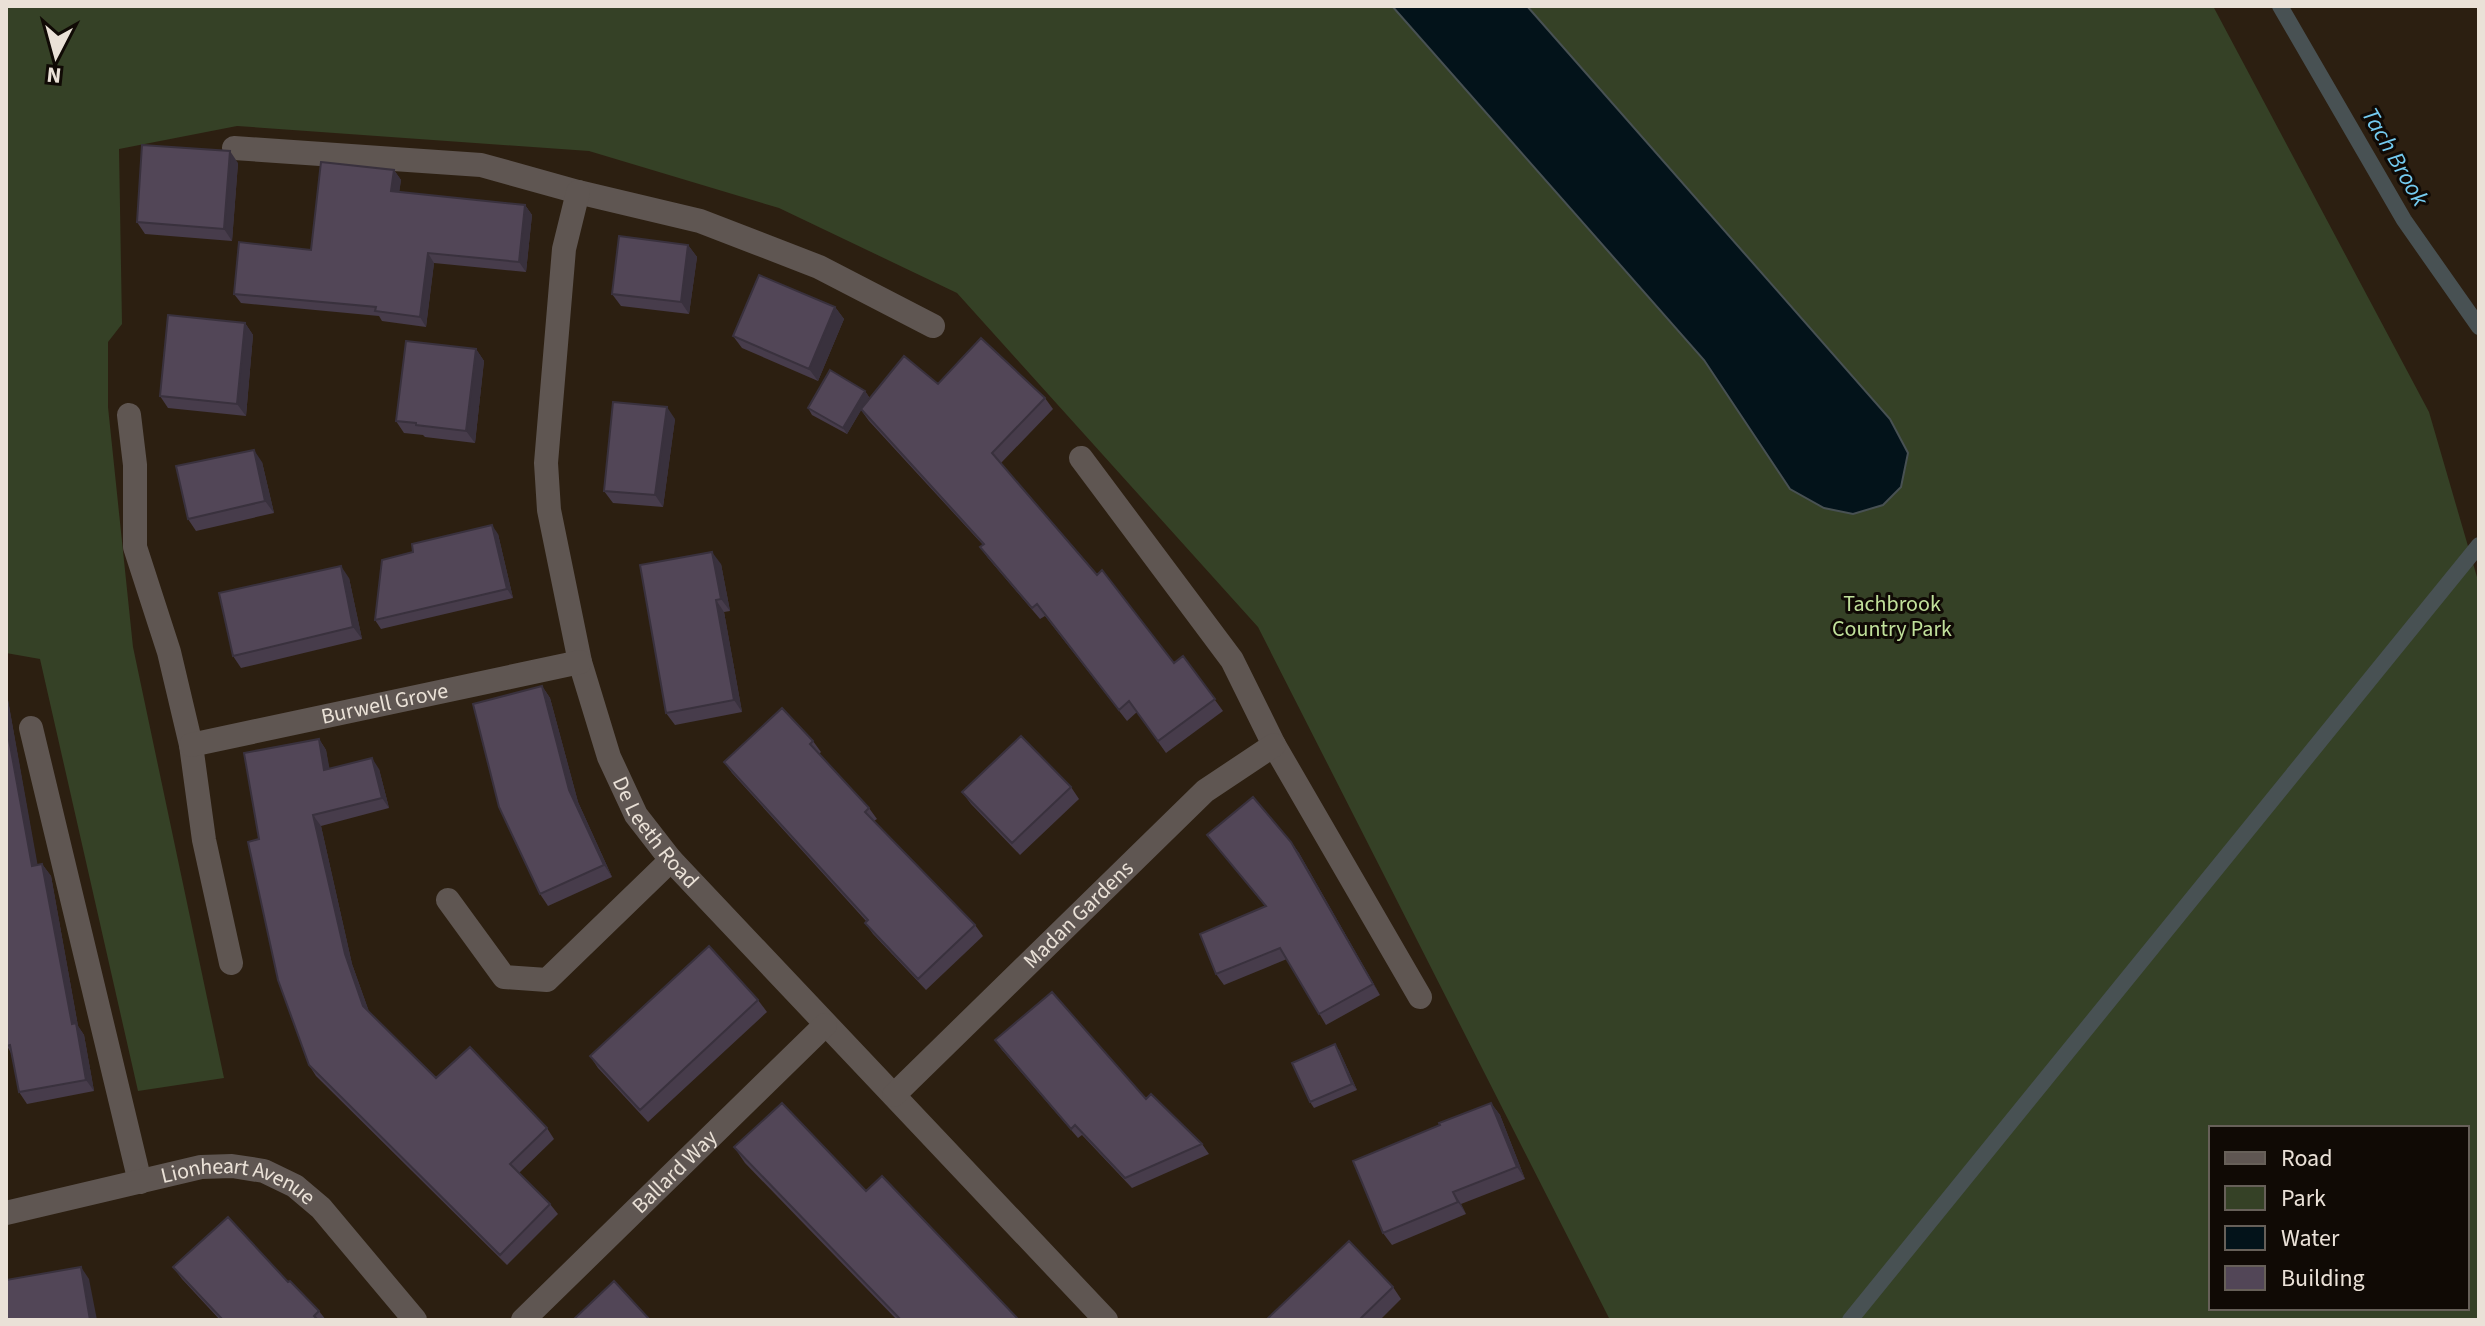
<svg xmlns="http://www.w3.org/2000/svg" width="2485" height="1326" font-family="'Source Sans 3',sans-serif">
  <rect width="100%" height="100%" fill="#2c1f11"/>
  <path fill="#354126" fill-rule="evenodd" d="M6 6H2213L2429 412 2479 584V1320H1610L1258 627 957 293 779 208 589 151 237 126 119 149 122 324 108 342V407L133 647 224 1078 138 1091 40 659 6 653ZM2211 1128H2467V1308H2211Z"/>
  <path fill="#03131a" stroke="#485153" stroke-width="2" d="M1392 6H1527L1890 419 1908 453 1901 487 1883 505 1853 514 1824 508 1790 489 1704 360Z"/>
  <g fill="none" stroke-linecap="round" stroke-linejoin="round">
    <path stroke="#485153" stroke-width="16" d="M2280 6 2404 220 2479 327
      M1850 1320 2479 545"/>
    <g stroke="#5f5652" stroke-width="24">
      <path d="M234 148 481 165 578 192 700 221 819 267 933 326"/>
      <path id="s1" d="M578 192 564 249 546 463 549 510 580 662 609 757 636 815 671 860 1106 1320"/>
      <path d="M129 415 135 465V547L169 652 191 745 204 840 231 963"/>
      <path d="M1081 458 1232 660 1274 745 1420 997"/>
      <path d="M31 728 140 1182"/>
      <path id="s2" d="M191 745 580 662"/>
      <path d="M448 900 504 977 547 980 671 860"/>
      <path id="s3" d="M894 1095 1205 791 1274 745"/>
      <path id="s4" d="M6 1213 201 1167 232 1166 264 1171 295 1186 321 1208 415 1320"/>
      <path id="s5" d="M523 1320 825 1025"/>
    </g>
  </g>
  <path fill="#473c4b" d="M238 163 232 241 145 234 137 222Z
    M394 170 401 180 399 192 525 205 532 215 526 272 434 263 426 327 382 321 379 316 241 303 234 294 311 250Z
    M688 245 697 257 689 314 621 306 612 294Z
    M835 307 844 319 818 381 742 348 733 336Z
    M245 323 253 335 246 416 168 408 160 396Z
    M476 349 484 361 475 443 425 437 423 435 404 433 396 421Z
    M938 384 1045 398 1053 409 1001 463 1174 663 1183 656 1223 711 1166 753 1137 712 1127 721 1045 616 1040 619 988 558 980 547 983 545 869 421 861 410 847 434 812 415 808 408 865 391 869 397 865 404Z
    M675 419 663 507 613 503 604 491Z
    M262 462 274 513 196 531 188 519Z
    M498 534 513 598 381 629 375 620 413 552Z
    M721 564 730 611 724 612 742 712 675 725 666 713Z
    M349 578 362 639 241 668 233 656Z
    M542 686 550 698 578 802 612 877 548 906 540 894Z
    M6 689 37 865 42 864 51 876 78 1026 84 1035 94 1091 27 1104 19 1092 11 1053 7 1046 6 1042Z
    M319 739 326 750 329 769H379L389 808 321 826 352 964 369 1012 436 1078 547 1128 554 1139 519 1173 550 1204 558 1214 507 1265 316 1076 309 1065 259 839Z
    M813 741 821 752 819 754 869 808 877 819 874 821 975 925 983 936 926 990 873 934 865 923 866 921 732 773 724 762Z
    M1071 787 1079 799 1020 855 971 804 962 792Z
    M1207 835 1291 842 1299 853 1380 995 1326 1025 1287 959 1224 985 1216 974 1265 906Z
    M758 1000 767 1012 648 1122 598 1068 590 1056Z
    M995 1040 1146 1099 1202 1144 1209 1154 1132 1188 1082 1135 1078 1138 1002 1050Z
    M1339 1050 1357 1090 1314 1108 1310 1102Z
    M1491 1103 1500 1115 1525 1179 1461 1204 1466 1214 1392 1245 1383 1233Z
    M734 1147 866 1191 1019 1320H897L745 1163Z
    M173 1267 288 1282 319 1311 326 1320H220L182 1279Z
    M1393 1287 1401 1299 1380 1320H1266Z"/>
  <path fill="#39313d" d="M230 151 238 163 232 241 224 229Z
    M394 170 401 180 398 201 391 191Z
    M525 205 532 215 526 272 519 262Z
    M688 245 697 257 689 314 681 302Z
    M428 253 434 263 426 327 420 317Z
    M835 307 844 319 818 381 809 369Z
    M245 323 253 335 246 416 237 404Z
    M476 349 484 361 475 443 466 431Z
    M865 391 869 397 847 434 843 428Z
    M667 407 675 419 663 507 655 495Z
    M254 450 262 462 274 513 265 501Z
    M492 525 498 534 513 598 507 589Z
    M712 552 721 564 730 611 721 599Z
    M341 566 349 578 362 639 353 627Z
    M716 600 724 612 742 712 734 700Z
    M542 686 550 698 578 802 612 877 604 865 569 790Z
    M6 689 40 878 32 866 6 723Z
    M319 739 326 750 332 781 324 770Z
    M372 758 379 769 389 808 382 798Z
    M313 815 321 826 352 964 371 1017 363 1006 345 954Z
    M1291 842 1299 853 1380 995 1373 984Z
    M42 864 51 876 78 1026 84 1035 94 1091 86 1080 72 1024Z
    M1335 1044 1339 1050 1357 1090 1352 1084Z
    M1491 1103 1500 1115 1525 1179 1517 1167Z
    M1453 1192 1461 1204 1466 1214 1458 1202Z
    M81 1267 89 1279 97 1320H90Z"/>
  <path fill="#524657" stroke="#39313d" stroke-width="2" d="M142 145 230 151 224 229 137 222Z
    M321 162 394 170 391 191 525 205 519 262 428 253 420 317 375 311 376 307 234 294 239 242 311 250Z
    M619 236 688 245 681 302 612 294Z
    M759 275 835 307 809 369 733 336Z
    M168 315 245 323 237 404 160 396Z
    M981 338 1045 398 992 453 1097 575 1102 570 1174 663 1183 656 1215 699 1158 741 1129 701 1119 710 1037 604 1032 608 980 547 984 544 861 409 904 356 938 384Z
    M406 341 476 349 466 431 416 425V423L396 421Z
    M830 370 865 391 843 428 808 408Z
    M613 402 667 407 655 495 604 491Z
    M254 450 265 501 188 519 176 466Z
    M492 525 507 589 375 620 382 560 413 552 412 544Z
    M712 552 721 599 716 600 734 700 666 713 640 565Z
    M341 566 353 627 233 656 219 593Z
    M542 686 569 790 604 865 540 894 499 807 473 704Z
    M782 708 813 741 810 744 869 808 865 812 975 925 918 979 865 923 868 920 724 762Z
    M6 723 32 866 42 864 72 1024 76 1023 86 1080 19 1092 10 1045 7 1046 6 1042Z
    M1021 736 1071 787 1012 843 962 792Z
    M319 739 324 770 372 758 382 798 313 815 345 954 363 1006 436 1078 470 1047 547 1128 510 1164 550 1204 500 1255 309 1065 278 980 248 842 259 839 244 753Z
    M1253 797 1291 842 1373 984 1319 1014 1280 948 1216 974 1200 934 1266 906 1207 835Z
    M709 946 758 1000 640 1110 590 1056Z
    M1052 992 1146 1099 1151 1094 1202 1144 1125 1178 1075 1125 1071 1129 995 1040Z
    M1335 1044 1352 1084 1310 1102 1292 1063Z
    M782 1103 866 1191 882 1176 1019 1320H901L734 1147Z
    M1491 1103 1517 1167 1453 1192 1458 1202 1383 1233 1353 1161 1440 1125 1439 1123Z
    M228 1217 288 1282 290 1281 319 1311 314 1316 318 1320H223L173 1267Z
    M1349 1241 1393 1287 1359 1320H1266Z
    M81 1267 90 1320H6V1280Z
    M614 1281 650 1320H573Z"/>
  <g text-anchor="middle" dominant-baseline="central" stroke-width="6" stroke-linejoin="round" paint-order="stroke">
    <g font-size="22" fill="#c1e19b" stroke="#100a05">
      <text x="1892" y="604">Tachbrook<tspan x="1892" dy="25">Country Park</tspan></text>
    </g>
    <g font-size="22" fill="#eae1d7" stroke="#100a05">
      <text stroke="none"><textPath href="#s2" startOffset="198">Burwell Grove</textPath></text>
      <text stroke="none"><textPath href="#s1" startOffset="664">De Leeth Road</textPath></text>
      <text stroke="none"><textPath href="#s3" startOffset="258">Madan Gardens</textPath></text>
      <text stroke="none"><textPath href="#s5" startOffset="212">Ballard Way</textPath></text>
      <text stroke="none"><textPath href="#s4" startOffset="240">Lionheart Avenue</textPath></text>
    </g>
    <g font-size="24" font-style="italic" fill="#74cbf0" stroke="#100a05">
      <text transform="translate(2395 157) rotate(60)">Tach Brook</text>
    </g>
  </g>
  <rect width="2485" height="1326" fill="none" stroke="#eae1d7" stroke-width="16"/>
  <rect x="2209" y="1126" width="260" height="184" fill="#100a05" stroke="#676059" stroke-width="2"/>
  <rect x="2225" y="1152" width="40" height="12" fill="#5f5652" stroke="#676059" stroke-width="2"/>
  <text x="2281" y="1166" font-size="24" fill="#eae1d7">Road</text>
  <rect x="2225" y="1186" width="40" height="24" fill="#354126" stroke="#676059" stroke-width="2"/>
  <text x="2281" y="1206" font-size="24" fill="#eae1d7">Park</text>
  <rect x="2225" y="1226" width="40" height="24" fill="#03131a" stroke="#676059" stroke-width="2"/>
  <text x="2281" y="1246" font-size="24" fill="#eae1d7">Water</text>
  <rect x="2225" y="1266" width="40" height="24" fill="#524657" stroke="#676059" stroke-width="2"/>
  <text x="2281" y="1286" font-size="24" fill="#eae1d7">Building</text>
  <g transform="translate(56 56) rotate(186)" stroke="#100a05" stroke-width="6" paint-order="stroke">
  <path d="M0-6L14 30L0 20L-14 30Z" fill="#eae1d7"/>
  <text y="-12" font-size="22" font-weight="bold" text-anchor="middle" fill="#eae1d7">N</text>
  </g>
</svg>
